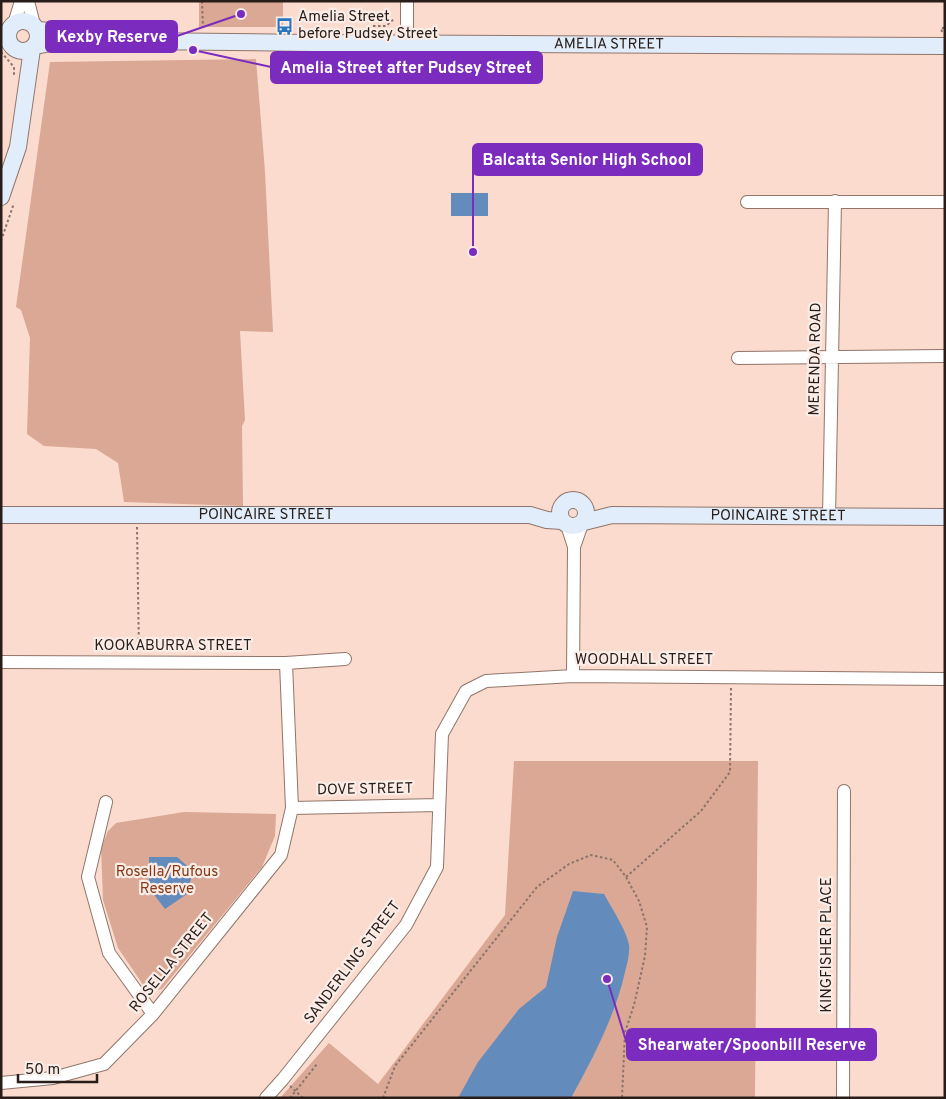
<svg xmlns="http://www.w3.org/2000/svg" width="946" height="1099" font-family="Overpass,sans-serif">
  <rect width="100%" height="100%" fill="#fbdbce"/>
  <path fill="#daa895" d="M199 1H283V27H199Z
    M256 59 265 172 273 332 240 331 245 420 242 426 243 506 124 502 118 463 96 449 44 446 27 434 30 338 21 310 16 307 50 62Z
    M514 761H758L755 1097 280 1098 329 1043 378 1084 505 915Z
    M184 812 276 814 275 836 262 867 162 989 148 992 118 948 103 900 101 848 108 831 116 823Z"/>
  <path fill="#638cbd" d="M451 193H488V216H451Z
    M149 857H177L193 871 187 894 165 909 149 888Z
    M573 891 604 894C611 907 627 931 629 945 630 954 627 964 625 972 615 1016 593 1058 571 1098H458L478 1062 519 1009 546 987 557 937Z"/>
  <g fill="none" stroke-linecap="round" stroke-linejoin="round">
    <defs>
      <path id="street" d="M28 1 34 25
        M407 1V44
        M14 24 21 1
        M747 202H945
        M738 358 945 356
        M829 517 835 201
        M567 525 574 547
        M1 662 286 663 345 659
        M573 676 574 547 582 524
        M106 802 88 877 109 953 153 1014
        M292 808 439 805
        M1 1083 53 1078 104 1064 153 1014 281 855 292 808 286 663
        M266 1098 283 1079 406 925 437 867 442 734 466 691 486 681 573 676 945 679
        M843 1098 844 791"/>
      <g id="secondary">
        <circle cx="23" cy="36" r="15"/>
        <path d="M37 30 65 32H122"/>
        <path id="s1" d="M35 46 67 40 91 44 137 41 314 43 945 46"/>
        <path d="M1 197 18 147 32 49"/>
        <circle cx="573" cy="513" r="13"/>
        <path id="s2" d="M1 515H530L547 520 562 521"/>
        <path id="s3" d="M584 522 612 515 945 517"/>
      </g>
    </defs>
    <use href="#street" stroke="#91756a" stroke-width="14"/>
    <use href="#secondary" stroke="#91756a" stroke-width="18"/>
    <path stroke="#89746c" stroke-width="2" stroke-dasharray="2.5 2.5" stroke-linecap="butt" d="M202 1 203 28
      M368 31V26H386L395 18
      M942 32 941 28H945
      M1 52 14 67V75
      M1 241 14 203
      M137 527 139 652
      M626 877 701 811 730 772 731 688
      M290 1086 303 1098
      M290 1098 317 1064
      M383 1098 395 1066 537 887 569 864 591 855 613 860 626 877 639 901 647 927 645 956 634 1005 625 1032 622 1098"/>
    <use href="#street" stroke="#fff" stroke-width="12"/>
    <use href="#secondary" stroke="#e1edfb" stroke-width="16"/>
  </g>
  <defs>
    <symbol id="bus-bare" viewBox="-9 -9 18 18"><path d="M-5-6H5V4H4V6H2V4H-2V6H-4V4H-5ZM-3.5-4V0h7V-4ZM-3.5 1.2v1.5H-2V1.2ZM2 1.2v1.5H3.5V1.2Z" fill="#2a74c4" stroke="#faede8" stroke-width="2.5" paint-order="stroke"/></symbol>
  </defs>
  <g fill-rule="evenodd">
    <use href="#bus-bare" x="272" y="14" width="25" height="25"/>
  </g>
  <g text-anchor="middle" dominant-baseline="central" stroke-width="4.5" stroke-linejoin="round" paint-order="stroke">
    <g font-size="15" fill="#281d18" stroke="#faede8" text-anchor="start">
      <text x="298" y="17">Amelia Street<tspan x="298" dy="17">before Pudsey Street</tspan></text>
    </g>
    <g font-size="15" fill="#281d18" stroke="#faede8">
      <text stroke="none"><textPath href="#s1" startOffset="575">AMELIA STREET</textPath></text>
      <text transform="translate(816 359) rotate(-89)">MERENDA ROAD</text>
      <text stroke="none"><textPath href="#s2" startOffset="265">POINCAIRE STREET</textPath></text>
      <text stroke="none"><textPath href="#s3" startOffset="195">POINCAIRE STREET</textPath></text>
      <text x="173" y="646">KOOKABURRA STREET</text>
      <text x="644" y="660">WOODHALL STREET</text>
      <text transform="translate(365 790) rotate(-1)">DOVE STREET</text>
      <text transform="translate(827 945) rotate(-90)">KINGFISHER PLACE</text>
      <text transform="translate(172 963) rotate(-51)">ROSELLA STREET</text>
      <text transform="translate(353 963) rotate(-53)">SANDERLING STREET</text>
    </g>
    <g font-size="15" fill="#883a17" stroke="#faede8">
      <text x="167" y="872">Rosella/Rufous<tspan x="167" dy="17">Reserve</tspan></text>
    </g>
  </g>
  <path fill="none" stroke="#7b2cbf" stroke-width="2" d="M241 14L177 36M193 50L271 67M473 252L473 160M607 979L627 1044"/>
  <g fill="#7b2cbf" stroke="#faede8" stroke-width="2">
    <circle cx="241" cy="14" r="5"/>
    <circle cx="193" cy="50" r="5"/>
    <circle cx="473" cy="252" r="5"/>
    <circle cx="607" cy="979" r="5"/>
  </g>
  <g fill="#7b2cbf" stroke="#7b2cbf" stroke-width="2">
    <rect x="46" y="21" width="131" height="31" rx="5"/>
    <rect x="271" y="52" width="271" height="31" rx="5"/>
    <rect x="473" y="144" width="229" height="31" rx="5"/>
    <rect x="627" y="1029" width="249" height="31" rx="5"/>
  </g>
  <g font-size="16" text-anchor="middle" font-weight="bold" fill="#fff">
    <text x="112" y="42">Kexby Reserve</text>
    <text x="406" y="73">Amelia Street after Pudsey Street</text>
    <text x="587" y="165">Balcatta Senior High School</text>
    <text x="752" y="1050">Shearwater/Spoonbill Reserve</text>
  </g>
  <rect width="946" height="1099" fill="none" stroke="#281d18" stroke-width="5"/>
  <path d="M18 1074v8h79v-8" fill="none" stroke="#281d18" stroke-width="2.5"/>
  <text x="25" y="1074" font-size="15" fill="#281d18" stroke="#faede8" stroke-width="4" paint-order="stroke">50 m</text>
</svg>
